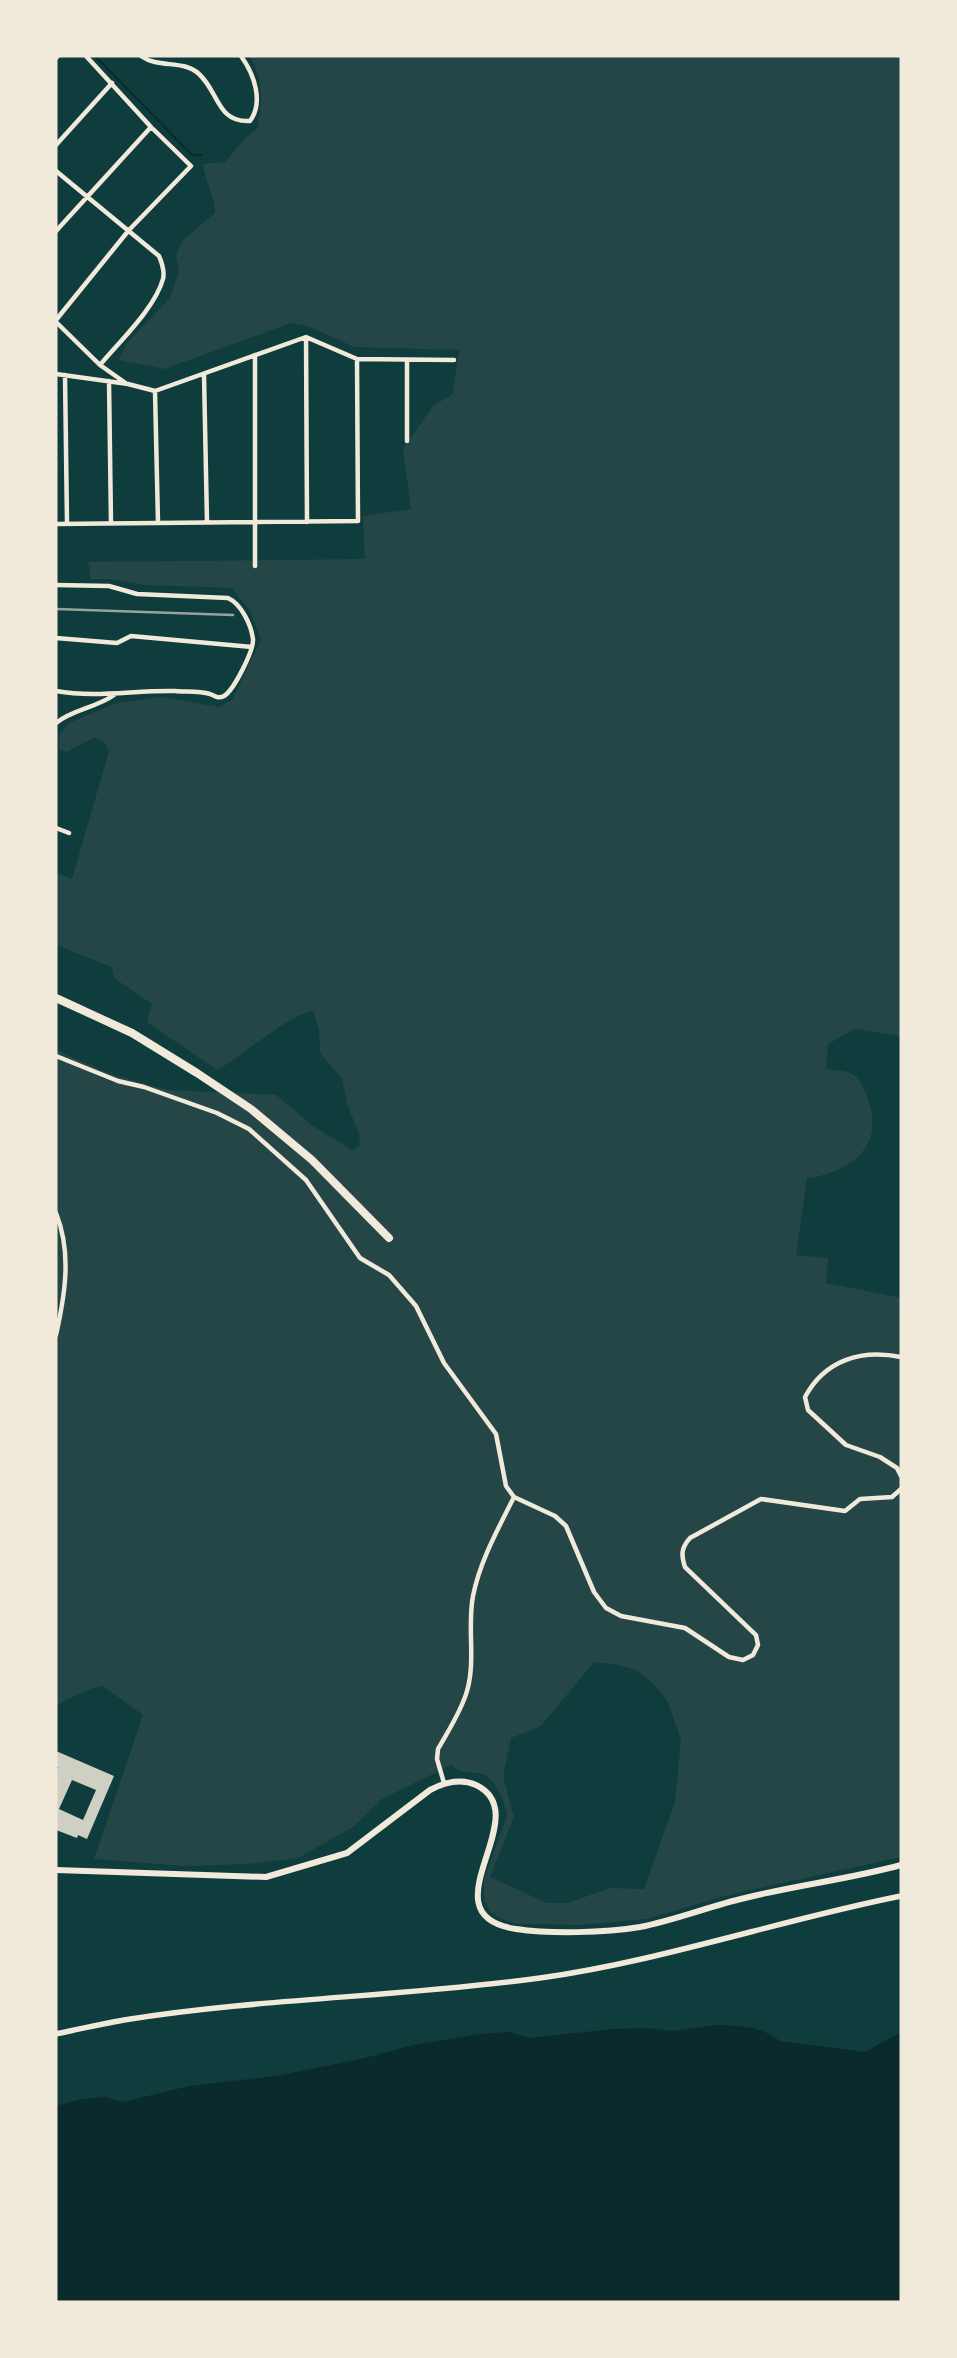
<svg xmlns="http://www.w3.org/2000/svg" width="957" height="2358" font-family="Ubuntu,sans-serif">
  <rect width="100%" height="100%" fill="#0f3d3e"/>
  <path fill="#244646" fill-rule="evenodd" d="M250 56H901V1036L855 1029 828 1044 826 1069C833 1070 846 1070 852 1074 861 1079 865 1091 868 1099 885 1147 851 1172 807 1178L796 1255 828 1258 826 1283 901 1298V1857L728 1895 646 1919 581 1925 518 1924 504 1920 490 1912 484 1900V1879L507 1816 503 1800 494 1783 487 1776 479 1773 462 1772 451 1765 382 1799 353 1827 298 1858 247 1864 186 1866 94 1859 143 1715 103 1686 90 1689 56 1705V1050L110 1074 168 1090 276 1095 313 1126 352 1150 360 1145 359 1134 347 1104 342 1079 320 1053 319 1030 314 1012C295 1009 239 1059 217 1070L147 1022 152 1004 114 978 112 967 56 945V873L72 879 109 751 104 742 95 737 67 752 59 749 60 734 69 723 116 703 161 697 219 707 232 700 261 640 250 611 232 588 146 585 110 579H91L88 562 365 559 363 516 411 509 403 449 433 406 453 394 459 350 354 347 308 326 291 323 164 369 119 360 126 344 169 299 179 272 176 256 182 241 215 213C215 197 205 181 203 164L225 162 245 138 257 129C263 103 263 80 250 56ZM594 1662 620 1665 636 1670 656 1686 668 1702 681 1740 675 1802 644 1889 610 1888 568 1903H547L490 1877 514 1817 503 1776 511 1738 541 1726Z"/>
  <path fill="#0a2a2b" d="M718 2025C741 2026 761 2026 780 2041L865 2052 901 2032V2302H56V2106L82 2099 105 2097 123 2102 189 2086 276 2076 365 2058 413 2045 479 2034 509 2032 529 2038 613 2029 647 2028 672 2031Z"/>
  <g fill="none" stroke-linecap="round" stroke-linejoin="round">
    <path stroke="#0a2a2b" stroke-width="2.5" d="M95 56 192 155H201"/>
  </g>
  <path fill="#cfcfc3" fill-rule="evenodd" d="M56 1751 114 1776 87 1839 78 1835 77 1838 56 1830V1771L58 1767 56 1766ZM72 1780 96 1790 83 1820 59 1809Z"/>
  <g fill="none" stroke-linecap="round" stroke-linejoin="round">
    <path stroke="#f1e9da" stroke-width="4.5" d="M141 56C159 69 183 59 199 74 219 92 217 123 250 121 264 102 254 74 241 56
      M56 58 58 56
      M56 145 112 83
      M56 171 159 256C162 263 165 271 163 279 155 308 120 341 100 365
      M56 231 151 127
      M56 320 129 230 191 166 151 127 86 56
      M56 322 100 365 127 384
      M306 337 307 522
      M255 355V566
      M407 360V441
      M56 374 128 384 155 391 306 337 357 359 454 360
      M65 375 67 523
      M204 375 207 522
      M109 381 111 523
      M155 391 158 523
      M56 524 358 521 357 359
      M56 585 109 586 137 594 228 598C241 604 251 624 253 639 254 650 234 690 224 696 218 699 215 696 210 694 199 691 186 692 175 691 135 690 96 698 56 691
      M56 638 117 643 131 636 252 647
      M56 723C73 709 96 708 114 695
      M56 828 69 833
      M56 1056 118 1081 144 1087 217 1113 249 1129 306 1180 360 1258 389 1275 416 1306 444 1363 496 1434 506 1486 514 1497 555 1516 566 1526 594 1592 606 1608 621 1616 685 1628 729 1657 743 1660 753 1655 758 1645 756 1635 685 1567C681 1555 681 1548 690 1538L761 1499 845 1511 860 1499 892 1497 901 1489
      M56 1213C72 1253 65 1295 56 1335
      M901 1357C861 1349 825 1360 805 1397L808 1410 846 1445 880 1457 897 1468 901 1476
      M444 1783 437 1759 438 1749C448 1731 461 1712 467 1691 476 1660 467 1627 473 1596 480 1561 498 1529 514 1497"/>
    <path stroke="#f1e9da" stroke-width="5.5" d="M56 2034C79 2029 101 2024 124 2020 261 1998 402 1997 540 1978 662 1961 780 1920 901 1896"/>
    <path stroke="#f1e9da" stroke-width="6" d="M56 1870 266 1877 347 1853 430 1790C445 1782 460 1778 476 1785 539 1815 422 1915 516 1929 550 1934 605 1933 640 1927 676 1920 710 1906 745 1898 797 1885 850 1879 901 1865"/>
    <path stroke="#f1e9da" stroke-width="8" d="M56 998 132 1033 197 1073 251 1109 312 1160 389 1238"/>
    <path stroke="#97a49c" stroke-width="2.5" d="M56 609 233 615"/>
  </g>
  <rect width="957" height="2358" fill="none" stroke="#f1e9da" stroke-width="115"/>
</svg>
